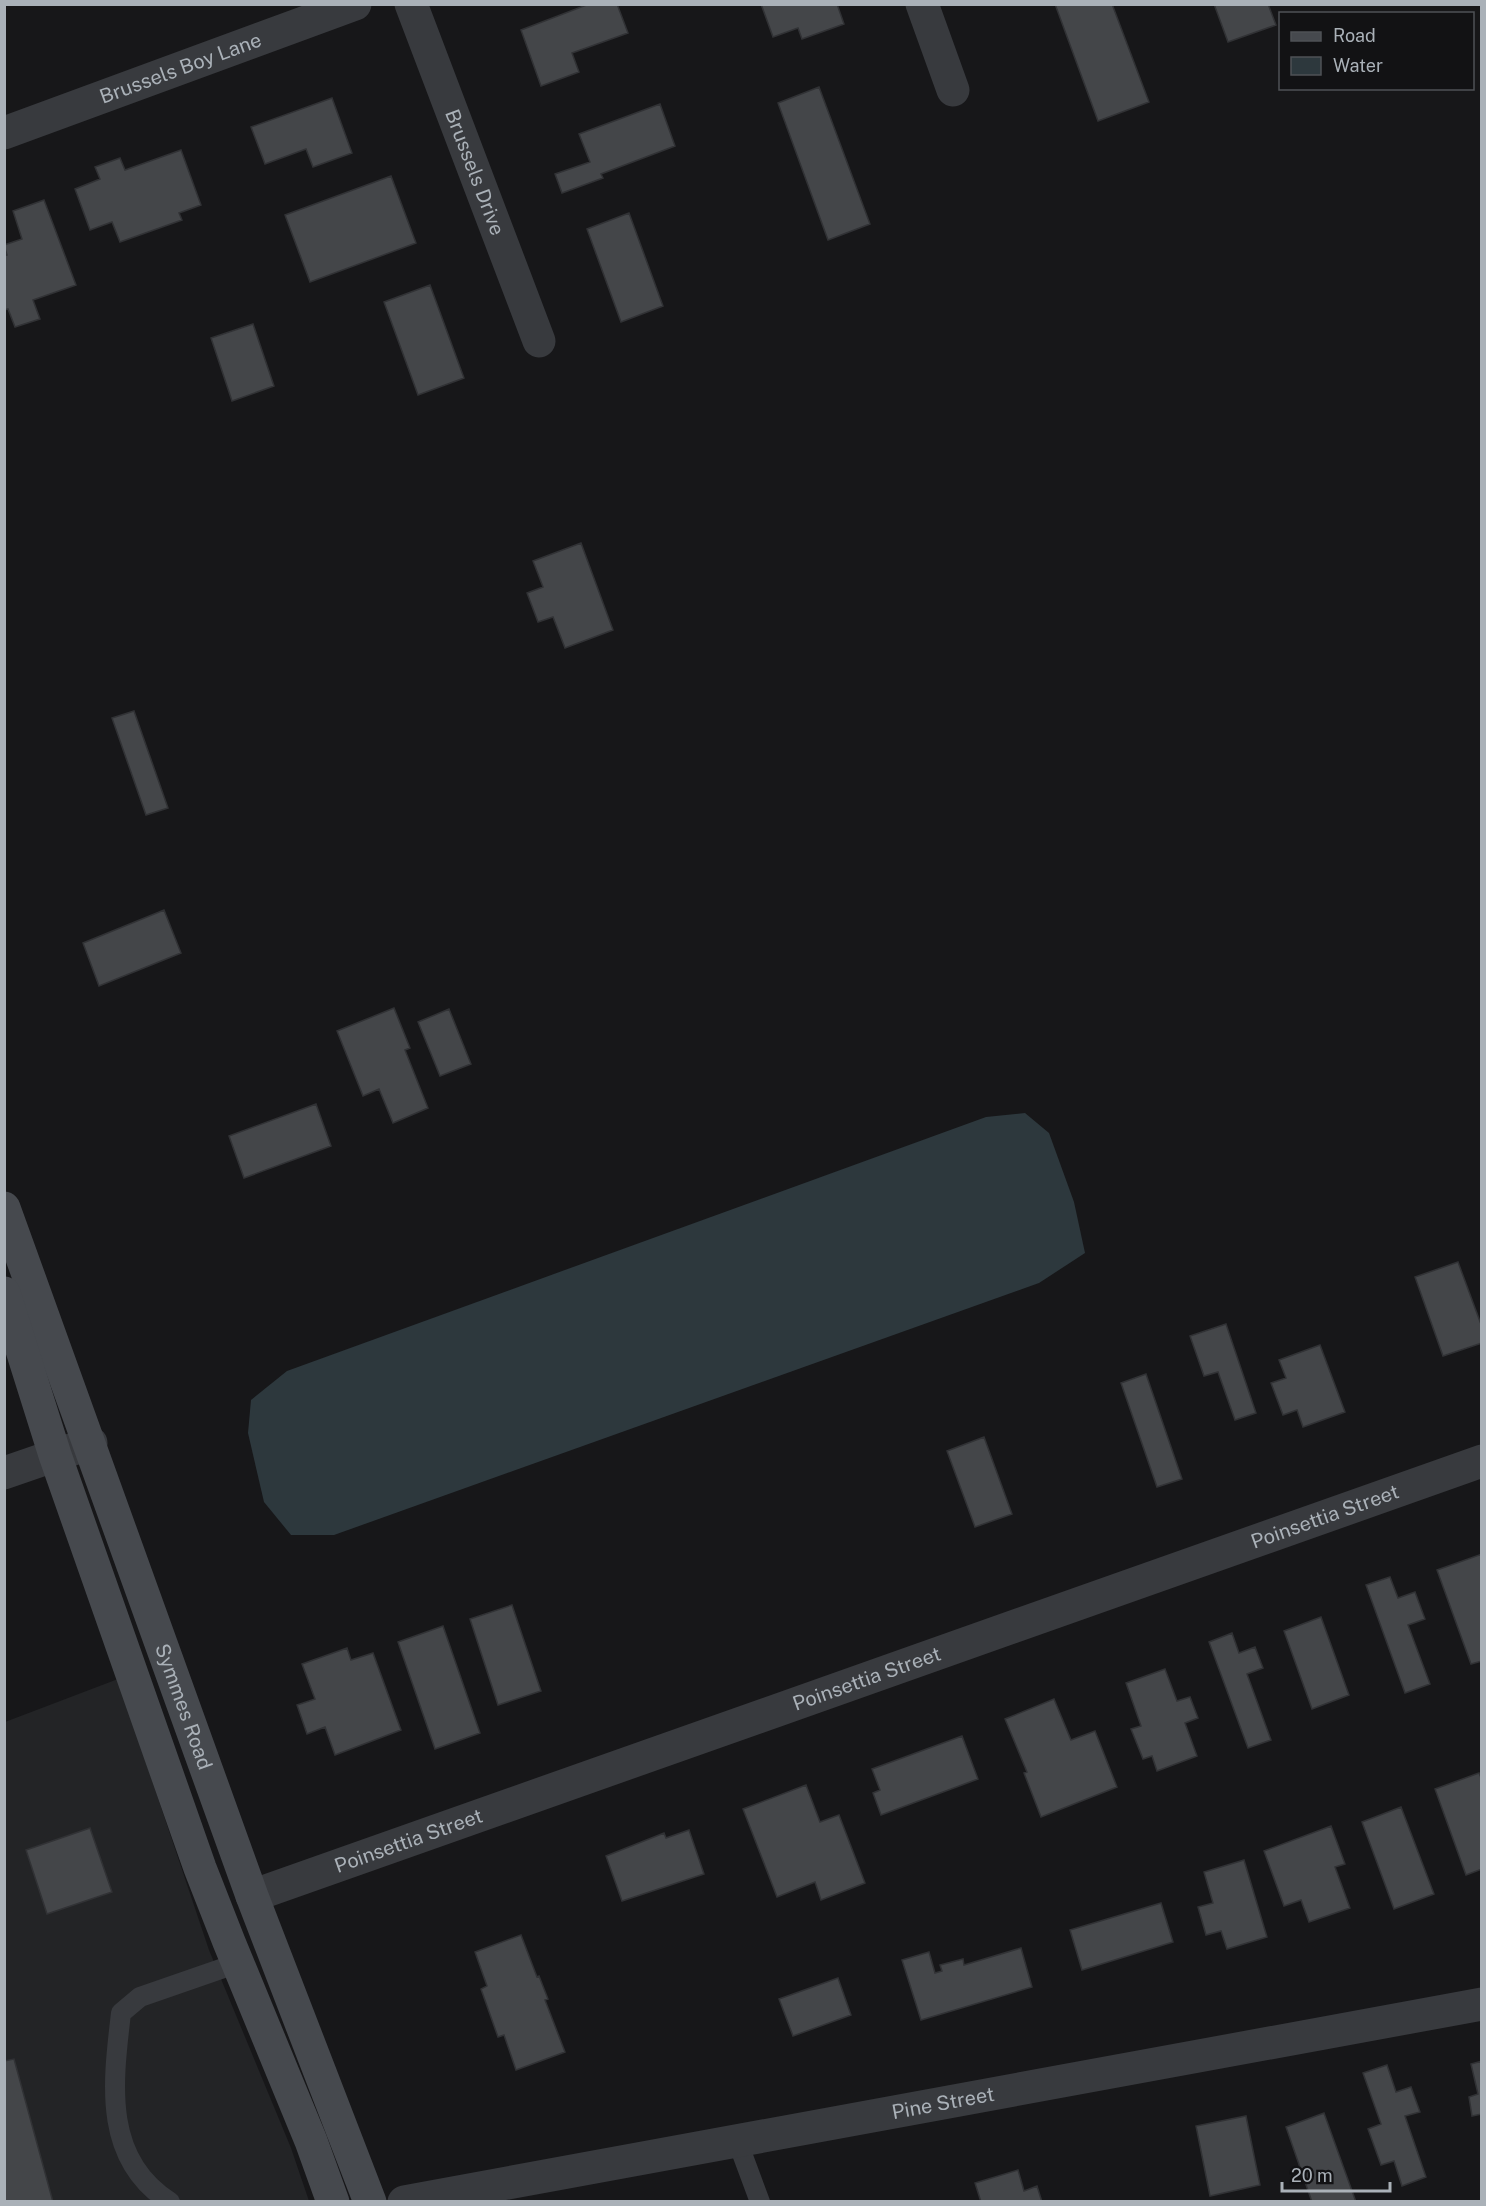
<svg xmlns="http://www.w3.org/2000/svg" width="1486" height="2206" font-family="'Public Sans',sans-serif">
  <rect width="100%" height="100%" fill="#171719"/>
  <path fill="#232426" d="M118 1679 209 1950 291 2148 309 2201 5 2202V1722Z"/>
  <path fill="#2d383d" d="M1025 1113 1049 1133 1074 1202 1085 1253 1039 1283 334 1535H291L264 1502 248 1433 251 1400 287 1371 986 1117Z"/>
  <path fill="#444649" stroke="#313235" stroke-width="1.5" d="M589 4H617L628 33 572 53 579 72 541 86 521 30Z
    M761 4H837L844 24 802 39 798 28 773 37Z
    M1055 4H1112L1149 102 1098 121Z
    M1214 4H1268L1276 25 1228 42Z
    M819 87 870 224 828 240 778 103Z
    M332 98 352 153 313 167 306 149 265 164 251 127Z
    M660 104 675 146 601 174 603 178 562 193 555 174 590 162 579 134Z
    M181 150 201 205 179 213 182 220 120 242 112 222 90 230 75 189 100 179 95 167 120 158 125 170Z
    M391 176 416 243 310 282 285 215Z
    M44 200 76 285 33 300 40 319 15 327 8 309 4 310V256L7 255 4 245 22 239 13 211Z
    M629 213 663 306 621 322 587 229Z
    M430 285 464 378 418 395 384 302Z
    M253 324 274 386 232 401 211 338Z
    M581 543 613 630 565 648 553 617 538 622 527 593 543 587 533 561Z
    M134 711 168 808 146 815 112 718Z
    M164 910 181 953 99 986 83 943Z
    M394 1008 410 1048 405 1050 428 1108 393 1123 379 1089 363 1096 337 1031Z
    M449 1009 471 1064 440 1076 418 1022Z
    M316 1104 331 1146 244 1178 229 1136Z
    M1458 1262 1482 1327V1343L1443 1356 1415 1277Z
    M1226 1324 1256 1413 1235 1420 1218 1372 1204 1376 1190 1336Z
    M1320 1345 1345 1412 1303 1427 1297 1410 1283 1415 1271 1383 1286 1378 1279 1360Z
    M1146 1374 1182 1479 1157 1487 1121 1383Z
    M984 1437 1012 1514 975 1527 947 1451Z
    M1482 1554V1661L1471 1664 1437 1570Z
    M1390 1577 1398 1598 1415 1592 1425 1619 1408 1625 1430 1684 1405 1693 1366 1585Z
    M512 1605 541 1691 498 1705 470 1619Z
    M1321 1617 1349 1695 1312 1709 1284 1631Z
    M443 1626 480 1733 435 1749 398 1642Z
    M1232 1633 1239 1653 1255 1647 1263 1668 1247 1674 1271 1740 1248 1748 1209 1642Z
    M347 1648 351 1660 373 1653 401 1730 335 1755 325 1727 307 1734 297 1705 315 1699 302 1664Z
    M1165 1669 1177 1701 1190 1697 1198 1718 1185 1723 1197 1756 1157 1771 1152 1756 1143 1759 1131 1729 1141 1726 1126 1683Z
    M1054 1699 1071 1740 1095 1731 1117 1787 1041 1817 1024 1773 1027 1772 1005 1719Z
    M962 1736 978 1779 881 1815 873 1793 880 1790 872 1769Z
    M1479 1773 1482 1780V1869L1466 1875 1435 1789Z
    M806 1785 820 1822 839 1815 865 1883 821 1900 815 1882 777 1897 743 1809Z
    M1401 1807 1434 1894 1394 1909 1362 1822Z
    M1331 1826 1345 1864 1335 1867 1350 1908 1309 1922 1301 1900 1284 1906 1264 1851Z
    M90 1828 112 1892 47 1914 26 1850Z
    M689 1830 704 1874 622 1901 606 1856 664 1833 666 1838Z
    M1244 1860 1267 1937 1227 1949 1221 1931 1206 1935 1198 1907 1213 1903 1204 1872Z
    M1161 1903 1173 1942 1082 1970 1070 1930Z
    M521 1935 537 1977 539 1976 548 1999 545 2000 565 2052 516 2070 504 2035 498 2037 481 1989 487 1986 475 1952Z
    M1021 1948 1032 1987 921 2020 902 1960 929 1952 935 1973 942 1971 940 1965 963 1959 964 1965Z
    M838 1978 851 2015 793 2036 779 1999Z
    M14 2059 53 2202H4V2061Z
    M1482 2061V2114L1472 2116 1469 2097 1478 2094 1471 2064Z
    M1387 2065 1396 2092 1411 2087 1420 2112 1405 2116 1426 2177 1402 2186 1394 2161 1381 2165 1368 2129 1381 2124 1363 2073Z
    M1324 2113 1356 2202H1312L1286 2127Z
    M1246 2116 1260 2185 1210 2196 1196 2126Z
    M1018 2170 1024 2191 1037 2186 1042 2202H981L975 2183Z"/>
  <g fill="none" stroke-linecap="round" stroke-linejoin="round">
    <path stroke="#383a3e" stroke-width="20" d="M737 2140 760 2202
      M170 2202C102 2159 113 2082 121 2013L140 1997 238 1963"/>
    <g stroke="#383a3e" stroke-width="33">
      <path id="s1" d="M411 4 539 341"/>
      <path d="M922 4 953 90"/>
      <path id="s2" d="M4 133 355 4"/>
      <path d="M4 1473 91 1443"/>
      <path id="s3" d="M252 1896 1482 1461"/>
      <path id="s4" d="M404 2202 1482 2004"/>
    </g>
    <g stroke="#46494e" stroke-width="33">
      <path id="s5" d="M4 1208 252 1896 370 2202"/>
      <path d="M4 1293 55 1455 200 1868 229 1942 311 2141 333 2202"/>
    </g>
  </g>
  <g text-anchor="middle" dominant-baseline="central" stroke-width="4.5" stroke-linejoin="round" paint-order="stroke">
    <g font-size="20" fill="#aab1b8" stroke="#121214">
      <text stroke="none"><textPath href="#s2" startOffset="188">Brussels Boy Lane</textPath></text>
      <text stroke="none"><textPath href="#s1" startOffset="180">Brussels Drive</textPath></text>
      <text stroke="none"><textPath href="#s3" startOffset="1138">Poinsettia Street</textPath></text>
      <text stroke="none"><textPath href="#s3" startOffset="652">Poinsettia Street</textPath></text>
      <text stroke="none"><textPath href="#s5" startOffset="530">Symmes Road</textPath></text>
      <text stroke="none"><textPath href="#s3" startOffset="166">Poinsettia Street</textPath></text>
      <text stroke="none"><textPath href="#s4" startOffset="548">Pine Street</textPath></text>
    </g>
  </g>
  <rect width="1486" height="2206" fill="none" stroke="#aab1b8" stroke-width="12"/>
  <rect x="1279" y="12" width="195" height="78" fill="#121214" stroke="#4f5256" stroke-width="1.5"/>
  <rect x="1291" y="32" width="30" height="9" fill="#46494e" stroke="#4f5256" stroke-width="1.5"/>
  <text x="1333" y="42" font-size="18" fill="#aab1b8">Road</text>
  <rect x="1291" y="57" width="30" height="18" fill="#2d383d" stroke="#4f5256" stroke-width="1.5"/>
  <text x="1333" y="72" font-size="18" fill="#aab1b8">Water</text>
  <path d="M1282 2182v9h108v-9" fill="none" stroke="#aab1b8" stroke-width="3"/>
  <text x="1291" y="2182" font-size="18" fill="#aab1b8" stroke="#121214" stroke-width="4.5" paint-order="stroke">20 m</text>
</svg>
